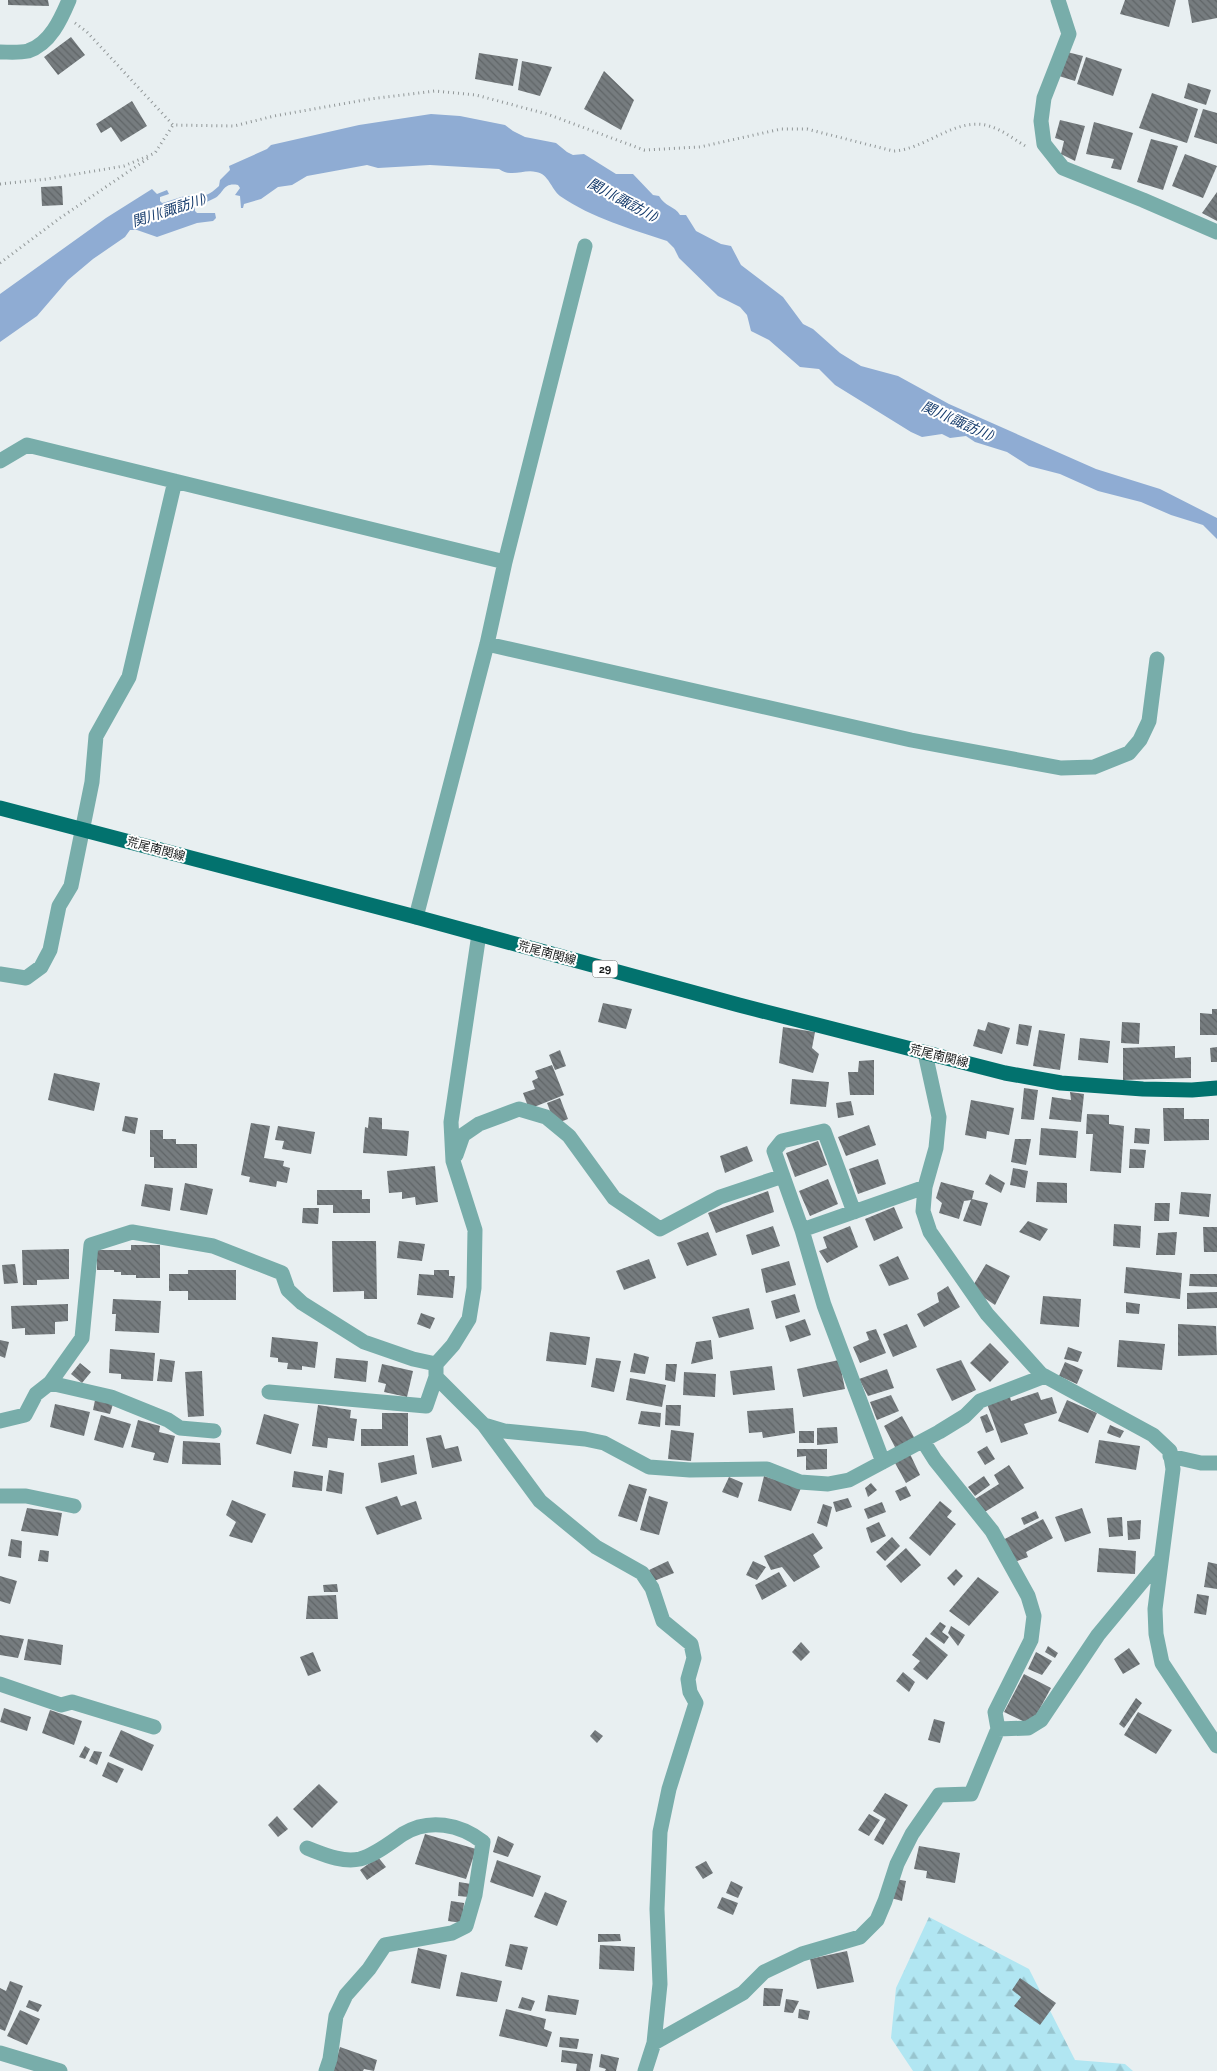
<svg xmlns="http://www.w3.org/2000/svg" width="1217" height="2071" font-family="Raleway,'Noto Sans JP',sans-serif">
  <defs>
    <pattern id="forest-firs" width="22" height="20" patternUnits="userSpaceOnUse" patternTransform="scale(1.25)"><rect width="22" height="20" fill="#b1e6f2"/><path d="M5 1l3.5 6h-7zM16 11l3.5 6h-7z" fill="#98c5cf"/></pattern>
    <pattern id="building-back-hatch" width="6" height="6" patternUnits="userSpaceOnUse" patternTransform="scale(1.25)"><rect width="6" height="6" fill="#767c7f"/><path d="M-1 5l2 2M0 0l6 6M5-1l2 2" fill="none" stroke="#606567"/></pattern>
  </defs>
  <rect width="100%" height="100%" fill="#e8eff1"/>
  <path fill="url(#forest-firs)" d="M929 1917 1029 1969 1075 2060 1125 2064 1133 2071H913L891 2038 896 1988Z"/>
  <path fill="#8facd3" d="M431 114 460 116 505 125 513 131 525 137 556 143 567 152 573 155 584 154 616 174H633L653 195 659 196C665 207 675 206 680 215H686L696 231 721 244 731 246 741 265 783 297 803 324 813 329 840 353 861 366 898 376 949 404 1096 469 1160 489 1217 518V539L1203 525 1171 515 1141 502 1098 491 1060 474 1029 466 1007 452 975 442 966 436 950 438 942 434 922 437 911 432 835 385 819 369 800 367 769 340 751 331 747 315 740 307 718 296 679 258 674 248 667 241C631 229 592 218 560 196 551 189 549 174 536 172 523 169 512 178 499 169L430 165 378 168 367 165 307 176 292 185 278 187 261 199 244 204 243 208H241L240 196 235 195 240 188 238 185C223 182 224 193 215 198 209 201 202 204 195 207V211L197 213H215L216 218 213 221 197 223 157 237 137 230H130L125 237 93 259 68 280 37 316 0 342V294L106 218 152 189 157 194 167 190 169 194 160 197V201L162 203C170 201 179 197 186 196 203 196 206 198 219 186L220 180 230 170 229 166 267 149 271 145 359 125Z"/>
  <path fill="url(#building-back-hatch)" d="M8 0H48L49 6 8 5Z
    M1125 0H1176L1169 27 1120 14Z
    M1188 0H1217V18L1192 23Z
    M71 37 85 55 58 75 44 57Z
    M1067 52 1083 56 1075 81 1059 76Z
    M479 53 518 59 513 86 475 79Z
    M1086 57 1122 69 1113 96 1077 84Z
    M522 61 552 67 540 96 518 90Z
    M604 71 634 100 621 130 584 109Z
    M1188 83 1211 90 1206 105 1184 98Z
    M1152 93 1198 109 1187 143 1139 128Z
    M132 101 147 126 121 142 111 127 101 133 96 124Z
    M1203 109 1217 113V144L1194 137Z
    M1060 120 1085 126 1075 161 1061 154 1064 141 1055 138Z
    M1094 122 1133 133 1121 170 1111 168 1114 159 1086 154Z
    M1151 139 1178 146 1163 190 1137 182Z
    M1185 154 1217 166 1203 198 1172 186Z
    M62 186 63 205 42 206 41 187Z
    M1217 192V221L1202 213Z
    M603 1003 632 1009 626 1029 598 1022Z
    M1212 1009H1217V1035H1200V1013L1212 1014Z
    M988 1022 1010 1028 1002 1054 973 1046 978 1029 985 1031Z
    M1122 1022 1140 1023 1139 1044 1121 1043Z
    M1019 1024 1032 1026 1028 1046 1016 1044Z
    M783 1027 815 1032 812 1048 819 1054 813 1073 779 1063Z
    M1039 1030 1065 1034 1060 1070 1033 1066Z
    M1080 1038 1110 1041 1108 1063 1078 1060Z
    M1175 1046V1058L1191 1057V1078L1123 1080V1048Z
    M1217 1047V1062H1211L1210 1048Z
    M560 1050 566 1066 555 1070 549 1055Z
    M874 1060V1095H850L848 1072H858L859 1061Z
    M552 1065 564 1095 529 1109 523 1093 535 1089 532 1081 538 1078 535 1071Z
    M54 1073 100 1083 94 1111 48 1100Z
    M792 1079 829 1082 826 1107 790 1104Z
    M1024 1088 1038 1090 1034 1120 1021 1119Z
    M1070 1092 1084 1094 1081 1122 1049 1119 1052 1097 1071 1100Z
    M560 1098 568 1119 555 1124 547 1103Z
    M971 1100 1014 1108 1009 1135 987 1131 986 1139 965 1135Z
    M851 1101 854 1115 838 1118 836 1103Z
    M1163 1108H1184V1119H1209V1140L1164 1141Z
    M1087 1114 1109 1115V1124L1124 1126 1121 1173 1090 1171 1093 1134H1086Z
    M125 1116 138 1118 135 1134 122 1131Z
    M369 1117 382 1118V1129L409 1131 407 1156 363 1153 365 1127 368 1128Z
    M251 1123 270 1126 264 1158 284 1161 283 1166 290 1168 287 1183 277 1181 276 1187 249 1182 250 1177 241 1175Z
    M869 1125 876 1145 846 1156 838 1137Z
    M278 1126 315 1132 311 1154 282 1149 284 1141 275 1140Z
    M1041 1128 1078 1131 1076 1158 1039 1155Z
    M1135 1128 1150 1129 1149 1144 1134 1143Z
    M150 1130H163V1139H176V1144H197V1168H154V1157H150Z
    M1015 1139H1031L1026 1165 1011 1162Z
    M818 1141 827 1165 795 1177 786 1153Z
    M747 1146 753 1161 725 1173 720 1156Z
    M1130 1149 1146 1150 1144 1168H1129Z
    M878 1159 886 1184 858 1194 849 1169Z
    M435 1166 438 1202 416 1205 415 1197 402 1199V1192L389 1193 387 1171Z
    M1013 1168 1028 1171 1025 1188 1010 1185Z
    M990 1174 1005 1183 1001 1193 985 1184Z
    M828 1179 838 1204 810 1216 799 1191Z
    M941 1182 974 1191 972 1199 988 1203 981 1226 963 1221 971 1200 964 1201 959 1219 939 1213 942 1203 936 1198Z
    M1037 1182 1067 1183V1203L1036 1202Z
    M185 1183 213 1189 207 1215 180 1210Z
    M145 1184 173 1188 170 1211 141 1206Z
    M317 1190H362V1199H370V1213H333V1205H317Z
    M768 1191 774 1212 716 1233 708 1213Z
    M1181 1192 1211 1194 1209 1217 1179 1214Z
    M1155 1203H1170L1169 1221H1154Z
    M894 1207 903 1228 874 1241 865 1219Z
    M303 1208H319L318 1224 302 1223Z
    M1028 1221 1048 1229 1040 1241 1019 1232Z
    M1114 1224 1141 1226 1140 1248 1113 1246Z
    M773 1226 780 1246 752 1255 746 1235Z
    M850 1226 858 1247 827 1263 819 1251 827 1248 823 1237Z
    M1203 1227H1217V1252H1204Z
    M708 1232 717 1255 687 1266 677 1243Z
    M1177 1232 1175 1255H1156L1158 1233Z
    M332 1241H376L377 1299H364V1291L333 1292Z
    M399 1241 425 1244 422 1261 397 1258Z
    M131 1245H160V1278H136V1275H121V1272H114V1270H97V1250H131Z
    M69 1249V1279L37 1280V1285H23L22 1250Z
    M898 1256 909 1279 889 1286 879 1265Z
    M649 1259 656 1278 624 1290 616 1271Z
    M789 1261 796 1285 766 1293 761 1269Z
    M15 1264 18 1283 4 1284 2 1265Z
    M986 1264 1010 1276 995 1305 971 1289Z
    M1126 1267 1182 1273 1180 1299 1124 1293Z
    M188 1270H236V1300H188V1291H169V1274H188Z
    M434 1270H449V1276H455L453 1298 417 1295 419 1274 434 1275Z
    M1190 1274H1217V1287L1189 1286Z
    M948 1286 960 1307 924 1327 917 1314 939 1302 937 1293Z
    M1217 1292V1308L1187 1309V1293Z
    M795 1294 800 1312 776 1319 771 1301Z
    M1043 1296 1081 1299 1079 1327 1040 1324Z
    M113 1299 161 1301 159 1333 115 1331 116 1314H112Z
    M1126 1302 1140 1304 1139 1314 1126 1313Z
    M68 1304V1321L55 1322V1334L25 1335V1328L12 1329 11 1306Z
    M749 1308 754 1329 719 1338 712 1317Z
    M421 1313 435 1318 430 1329 417 1324Z
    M805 1319 811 1335 790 1342 785 1326Z
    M907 1324 917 1347 893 1357 883 1334Z
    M1178 1324 1216 1326 1217 1355 1178 1356Z
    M876 1329 886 1353 860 1363 853 1347 869 1340 866 1332Z
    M550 1332 590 1337 586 1365 546 1361Z
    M272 1337 318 1342 315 1368 302 1366V1370L287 1369 288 1363 278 1362V1358L270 1357Z
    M0 1340 9 1342 5 1358 0 1356Z
    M711 1340 713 1359 691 1364 696 1342Z
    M1119 1340 1165 1344 1162 1370 1117 1367Z
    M990 1343 1009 1362 990 1382 970 1363Z
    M1068 1347 1082 1352 1078 1362 1064 1359Z
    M110 1349 155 1353 153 1381 121 1379V1374L109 1373Z
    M634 1353 649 1357 645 1374 630 1372Z
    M336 1358 368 1361 366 1382 334 1378Z
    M596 1358 621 1361 614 1392 591 1387Z
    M160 1359 175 1361 172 1382 157 1381Z
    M839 1360 845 1389 803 1397 797 1369Z
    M961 1360 976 1390 952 1401 936 1369Z
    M1065 1362 1083 1370 1077 1384 1059 1376Z
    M80 1363 91 1372 82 1383 71 1374Z
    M382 1364 413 1371 407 1397 384 1392 386 1384 378 1382Z
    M666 1364H677L675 1382 665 1380Z
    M772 1366 775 1390 733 1395 730 1371Z
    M887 1369 894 1388 868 1396 859 1379Z
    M202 1371 204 1416 188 1417 185 1372Z
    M684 1372 716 1374 715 1397 683 1395Z
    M630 1378 666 1385 662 1407 626 1400Z
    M1038 1392 1041 1400 1052 1397 1057 1413 1024 1424 1028 1434 1001 1443 986 1401 1009 1393 1011 1401Z
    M891 1395 899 1411 877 1420 870 1402Z
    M95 1400 113 1404 110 1414 93 1410Z
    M1067 1400 1097 1413 1088 1433 1058 1421Z
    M55 1404 90 1412 84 1436 50 1427Z
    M318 1405 351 1410 350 1418 357 1419 354 1441 328 1438 327 1448 312 1446Z
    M666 1405H681L680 1426 665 1425Z
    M793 1408 795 1433 763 1438 762 1432 749 1433 747 1411Z
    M641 1411 661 1413 660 1427 638 1424Z
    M382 1413H408V1446H361V1429H382Z
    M264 1414 299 1424 291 1454 256 1444Z
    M987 1414 994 1430 986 1433 980 1417Z
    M101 1415 131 1424 123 1448 94 1440Z
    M902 1416 915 1439 896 1449 884 1426Z
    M138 1420 160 1426 159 1432 175 1436 168 1463 153 1460 155 1453 131 1447Z
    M1110 1425 1124 1431 1120 1438 1107 1433Z
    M837 1427 838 1443 817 1445V1428Z
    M671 1430 694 1433 691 1461 668 1459Z
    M799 1431H814V1443H799Z
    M441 1435 445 1449 458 1446 462 1461 432 1468 426 1438Z
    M1099 1440 1140 1446 1136 1470 1095 1463Z
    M183 1441 220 1443 221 1465 182 1464Z
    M987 1446 995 1459 985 1465 977 1452Z
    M797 1449H827V1469L806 1470V1456L797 1457Z
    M910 1454 920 1475 906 1483 895 1463Z
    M414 1455 417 1474 381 1483 378 1463Z
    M1009 1465 1024 1488 983 1513 975 1499 999 1484 994 1475Z
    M329 1470 344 1473 342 1494 326 1491Z
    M294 1471 323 1476 322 1491 292 1487Z
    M764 1476 801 1488 791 1511 758 1501Z
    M984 1476 990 1485 975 1496 968 1487Z
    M729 1477 743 1483 738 1498 722 1492Z
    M871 1483 877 1490 868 1497 865 1488Z
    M629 1484 647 1489 637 1522 618 1516Z
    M906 1486 911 1496 900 1501 895 1491Z
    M397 1496 401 1506 416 1501 422 1519 377 1535 365 1507Z
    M649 1496 668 1502 659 1535 640 1530Z
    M848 1498 852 1507 836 1512 833 1502Z
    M232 1500 266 1514 252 1543 229 1536 236 1522 226 1515Z
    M940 1501 952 1511 947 1517 956 1524 930 1556 909 1538Z
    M882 1502 886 1512 868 1519 864 1509Z
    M823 1504 832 1507 827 1527 817 1523Z
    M27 1508 62 1513 58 1536 21 1531Z
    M1082 1508 1091 1533 1065 1542 1055 1517Z
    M1036 1511 1039 1518 1024 1525 1021 1518Z
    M1122 1517 1123 1536 1109 1537 1107 1518Z
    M1043 1519 1053 1538 1026 1552 1028 1557 1012 1563 1001 1541Z
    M1141 1520 1140 1539 1128 1540 1127 1521Z
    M879 1522 886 1536 871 1543 866 1528Z
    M813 1533 823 1548 813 1555 820 1567 794 1582 782 1567 771 1570 764 1556Z
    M892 1537 900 1546 885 1561 876 1552Z
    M11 1539 22 1541 21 1558 8 1556Z
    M906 1548 921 1565 901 1583 886 1566Z
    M1099 1548 1136 1551 1135 1574 1097 1572Z
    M40 1550 49 1551 48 1562 38 1561Z
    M668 1561 674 1573 654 1581 649 1570Z
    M753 1561 766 1567 757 1580 746 1575Z
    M1208 1562 1217 1564V1589L1204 1587Z
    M956 1569 963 1576 954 1586 947 1578Z
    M779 1572 787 1586 762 1600 755 1585Z
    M0 1576 17 1581 10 1604 0 1601Z
    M978 1577 999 1592 969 1626 949 1611Z
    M337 1584 338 1592H324L323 1585Z
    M1197 1594 1209 1596 1206 1615 1194 1613Z
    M336 1595 338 1619H306L308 1596Z
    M940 1622 946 1626 942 1632 949 1637 944 1644 930 1634Z
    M951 1626 965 1635 958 1646 948 1633Z
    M0 1635 24 1639 18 1658 0 1655Z
    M926 1637 948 1655 927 1680 913 1669 920 1661 912 1655Z
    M28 1639 63 1645 61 1665 24 1660Z
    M801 1642 810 1652 801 1661 792 1652Z
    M1048 1646 1058 1653 1055 1658 1045 1652Z
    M1129 1648 1140 1664 1123 1674 1114 1659Z
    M313 1652 321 1671 308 1676 300 1657Z
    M1036 1652 1052 1661 1042 1675 1028 1669Z
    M903 1672 915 1682 909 1692 896 1681Z
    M1024 1674 1051 1688 1031 1725 1004 1712Z
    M1136 1698 1142 1703 1124 1728 1119 1724Z
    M4 1708 31 1717 27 1731 0 1722Z
    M50 1710 82 1721 74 1745 42 1733Z
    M1138 1712 1172 1730 1156 1754 1124 1735Z
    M934 1719 945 1722 940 1743 928 1740Z
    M121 1730 154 1745 142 1771 109 1756Z
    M595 1730 603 1736 597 1743 590 1736Z
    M85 1746 90 1749 85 1759 79 1757Z
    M94 1751 102 1752 97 1765 89 1761Z
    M108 1762 124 1769 117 1783 102 1776Z
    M319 1784 338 1802 312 1828 293 1809Z
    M885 1793 908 1805 883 1845 874 1840 886 1819 873 1811Z
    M869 1814 880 1820 869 1836 858 1830Z
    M277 1816 288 1829 278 1837 268 1825Z
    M425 1834 476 1849 466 1879 415 1864Z
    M498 1836 514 1844 508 1857 493 1852Z
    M919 1846 960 1853 955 1883 926 1878 927 1871 914 1869Z
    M378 1857 386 1867 367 1880 360 1870Z
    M497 1860 541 1876 533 1897 490 1882Z
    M706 1861 713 1873 703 1879 695 1867Z
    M896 1879 906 1881 902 1901 891 1898Z
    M731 1881 743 1887 738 1898 726 1893Z
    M459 1882 471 1884 469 1897 458 1896Z
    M545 1892 567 1901 557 1926 534 1917Z
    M722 1897 738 1903 733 1915 717 1908Z
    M451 1901 464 1903 462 1923 448 1921Z
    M598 1934H620L621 1941 598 1942Z
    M510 1944 528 1947 522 1970 505 1966Z
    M600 1945 635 1947 634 1971 599 1969Z
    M418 1948 447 1955 440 1989 411 1983Z
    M847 1951 854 1982 817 1989 810 1959Z
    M461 1972 502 1981 497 2002 456 1996Z
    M1020 1978 1056 2003 1040 2025 1014 2006 1021 1997 1012 1990Z
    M10 1981 23 1986 5 2031 0 2029V1988L6 1991Z
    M764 1988 783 1989 780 2006H763Z
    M548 1995 579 2000 576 2015 545 2011Z
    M522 1997 535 2001 531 2011 518 2008Z
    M786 1999 799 2001 793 2013 784 2012Z
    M29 2000 42 2005 38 2012 26 2007Z
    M506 2009 546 2019 544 2029 552 2032 547 2047 499 2036Z
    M799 2009 810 2011 808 2020 798 2018Z
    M20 2010 40 2019 27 2045 7 2036Z
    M560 2037 579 2039 577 2049 559 2047Z
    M340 2047 377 2060 374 2071 364 2069 363 2071H333Z
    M562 2050 593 2054 590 2071H576L577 2064 561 2062Z
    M601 2054 619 2058 616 2071H605L606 2069 599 2067Z"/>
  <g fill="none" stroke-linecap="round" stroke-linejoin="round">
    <path stroke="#919798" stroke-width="3" stroke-dasharray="1 4" stroke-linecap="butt" d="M75 23 87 32 173 125 234 126 274 116 370 99 435 91 476 95 547 114 644 150 700 147 781 129H807L893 151C925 150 956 116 989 126 1003 130 1015 140 1027 147
      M0 184 47 179 124 166 155 153 173 125
      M0 263 60 218 150 157"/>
    <path stroke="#78adaa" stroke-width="15" d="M1058 0 1069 34 1044 98 1041 121 1044 144 1063 168 1143 200 1217 232
      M0 52C9 52 19 53 28 51 50 44 61 19 69 0
      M0 461 27 445 505 562
      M487 644 911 740 1061 768 1094 767 1129 753 1140 740 1149 721 1157 659
      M416 917 487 644 505 562 585 246
      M0 974 26 978 41 967 50 950 59 906 71 886 92 782 96 736 129 677 175 481
      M925 1053 939 1117 936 1148 925 1187 923 1211 930 1232 987 1314 1041 1374 1153 1435 1170 1451 1173 1469 1155 1609 1156 1634 1162 1663 1217 1746
      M456 1155 463 1135 479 1124 519 1109 546 1117 569 1136 614 1198 660 1229 720 1197 783 1176
      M854 1212 824 1131 782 1141 774 1151 802 1230 824 1305 883 1462
      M802 1230 925 1187
      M436 1377 484 1425 504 1431 585 1439 604 1443 649 1467 690 1470 767 1469 800 1482 828 1484 849 1480 939 1432 965 1416 980 1401 1045 1376
      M50 1383 111 1397 168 1420 180 1428 214 1431
      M269 1392 426 1406 436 1377V1364L453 1345 469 1319 474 1288 475 1230 453 1161 451 1122 479 934
      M0 1421 25 1415 36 1394 50 1383 82 1338 91 1245 132 1232 213 1246 282 1273 288 1290 302 1303 364 1342 413 1359 436 1364
      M484 1425 540 1501 596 1547 642 1573 652 1588 663 1621 691 1644 694 1658 688 1679 690 1692 696 1703 669 1789 660 1832 657 1909 660 1984 654 2043 645 2071
      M923 1441 935 1460 992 1531 1028 1596 1034 1616 1031 1640 995 1712 998 1729
      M1170 1456 1201 1463H1217
      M0 1496H26L74 1506
      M0 1684 61 1705 72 1702 154 1727
      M307 1848C323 1854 342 1863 360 1859 375 1855 390 1843 403 1834 429 1818 460 1824 483 1842L475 1895 466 1926 452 1933 385 1945 369 1969 346 1995 336 2016 330 2059 326 2071
      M654 2043 743 1993 764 1972 802 1954 860 1937 877 1920 885 1901 897 1864 912 1834 939 1795 971 1794 998 1729 1028 1728 1041 1720 1098 1635 1161 1559
      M0 2053 60 2071"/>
    <path stroke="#02726e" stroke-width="15" d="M0 808 416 917 739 1005 1005 1073 1061 1083 1143 1089 1192 1090 1217 1088"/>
  </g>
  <g text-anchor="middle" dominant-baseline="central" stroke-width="4" stroke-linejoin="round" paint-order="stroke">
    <rect fill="#fff" stroke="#5d5f5f" stroke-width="1" x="592.5" y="960.5" width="25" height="17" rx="4"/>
    <g font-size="11" font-weight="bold" fill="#171a1a">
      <text x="605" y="969">29</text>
    </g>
    <g font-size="12" fill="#171a1a" stroke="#fff">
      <text transform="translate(156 849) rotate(15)">荒尾南関線</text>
      <text transform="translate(547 953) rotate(15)">荒尾南関線</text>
      <text transform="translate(939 1056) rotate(14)">荒尾南関線</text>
    </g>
    <g font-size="14" font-style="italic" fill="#143a6b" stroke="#fff">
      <text transform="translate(623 200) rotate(28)">関川(諏訪川)</text>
      <text transform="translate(169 210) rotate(-18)">関川(諏訪川)</text>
      <text transform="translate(958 421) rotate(24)">関川(諏訪川)</text>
    </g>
  </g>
</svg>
